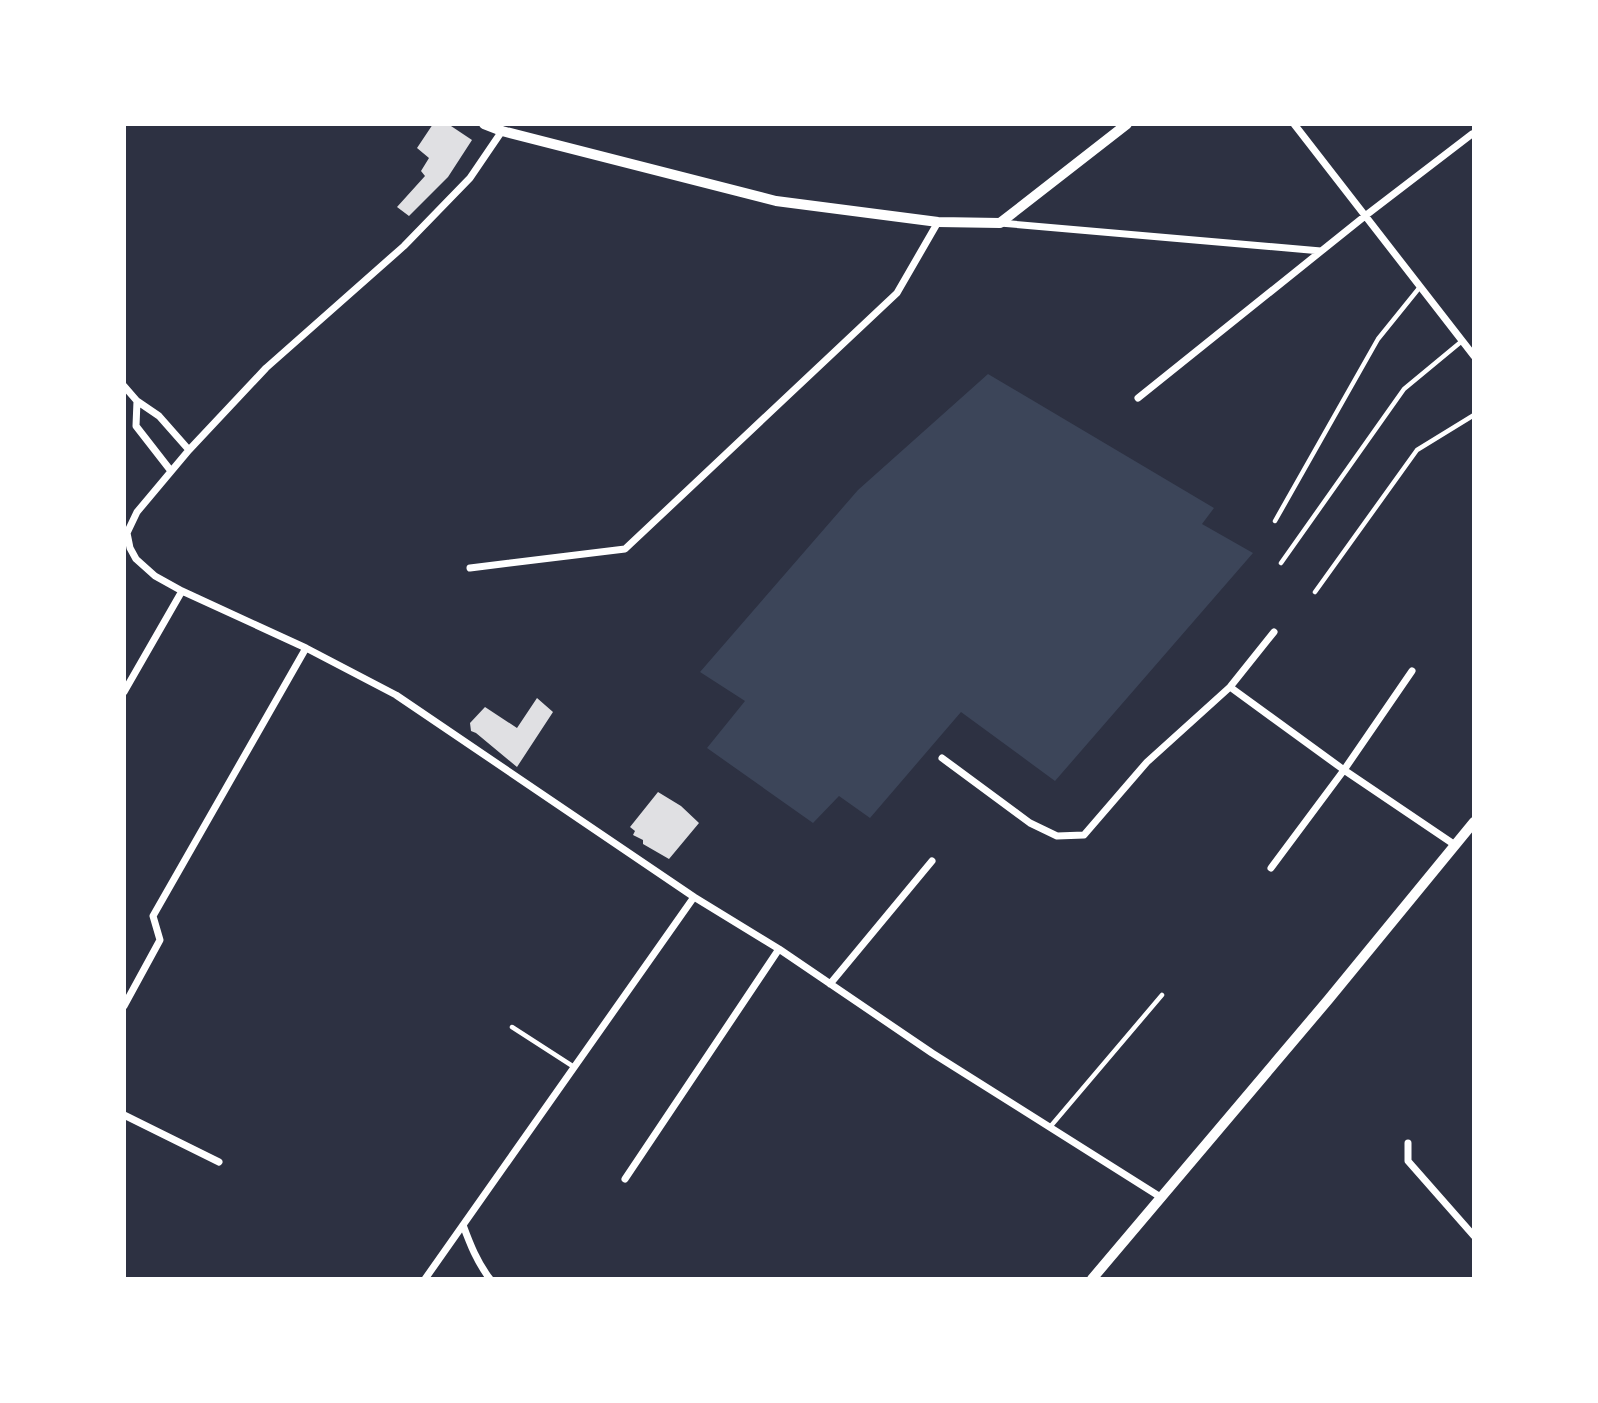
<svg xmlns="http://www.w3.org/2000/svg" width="1598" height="1403" font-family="'Open Sans',sans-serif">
  <rect width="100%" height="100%" fill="#2d3142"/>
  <path fill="#3c4559" d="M988 374 1214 508 1202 524 1253 553 1055 781 961 712 870 818 839 796 813 823 707 748 745 701 700 672 858 490Z"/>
  <path fill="#e0e0e3" d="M433 124H448L472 140 448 177 409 216 397 207 425 176 421 171 429 158 417 148Z
    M537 698 553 712 517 767 476 733 471 731 470 723 485 707 517 728Z
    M658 792 681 806 699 823 669 859 643 844V840L633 835 635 831 630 827Z"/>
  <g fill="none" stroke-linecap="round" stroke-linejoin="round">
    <path stroke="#fff" stroke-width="4.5" d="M1275 521 1378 339 1420 287
      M1281 563 1404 389 1462 341
      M1315 592 1417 450 1474 415
      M512 1027 574 1067
      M1050 1127 1162 995"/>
    <path stroke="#fff" stroke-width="7" d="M1294 124 1474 356
      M502 131 470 178 404 246 266 368 189 450 137 512 127 533 130 548 136 559 155 576 182 591 306 648 396 695 694 897 779 949 932 1053 1162 1198
      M1000 223 1321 251
      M124 386 137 401 159 416 189 450
      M1138 398 1365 216 1472 134
      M137 401 136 426 171 471
      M470 568 625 549 897 293 938 222
      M1230 687 1344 770 1455 845
      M124 692 182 591
      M942 758 1030 823 1057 836 1084 835 1147 762 1230 687 1274 632
      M1271 868 1344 770 1412 671
      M830 984 932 861
      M124 1006 160 940 153 916 306 648
      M124 1115 219 1162
      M1408 1143V1161L1474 1236
      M625 1179 779 949
      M463 1225C470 1244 477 1262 490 1279
      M425 1279 694 897"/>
    <path stroke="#fff" stroke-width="10" d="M484 124 502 131 776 201 938 222 1000 223 1127 124"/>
    <path stroke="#fff" stroke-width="10" d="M1092 1279 1328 1000 1474 822"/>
  </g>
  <rect width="1598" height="1403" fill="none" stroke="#ffffff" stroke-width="252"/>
</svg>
